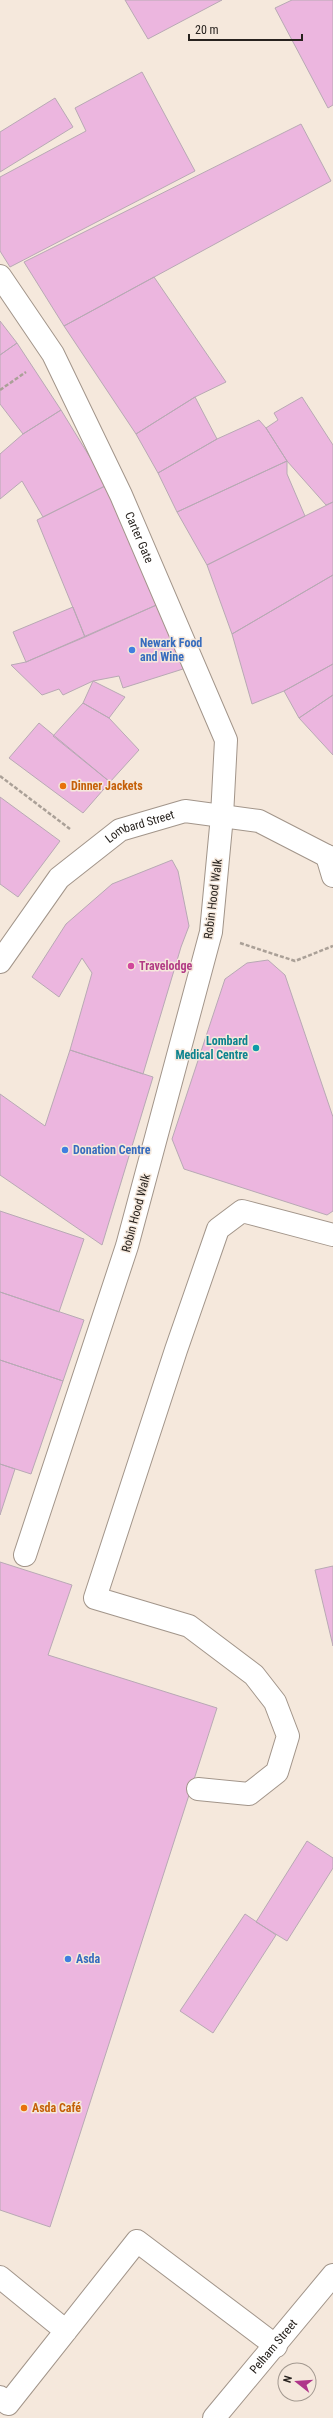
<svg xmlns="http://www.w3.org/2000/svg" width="333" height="2418" font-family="'Roboto Condensed',sans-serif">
  <rect width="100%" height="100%" fill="#f5e8dc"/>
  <path fill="#ecb6df" stroke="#b8a9b4" d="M125 0H222L148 39Z
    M292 0H333V105L328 108 275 8Z
    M142 72 195 171 10 267 0 251V177L86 131 75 108Z
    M55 98 73 127 0 172V132Z
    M301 124 331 181 64 326 24 262Z
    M154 277 226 382 195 397 136 434 64 326Z
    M0 321 17 343 0 355Z
    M17 343 61 410 23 434 0 404V355Z
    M195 397 217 439 158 473 136 434Z
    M302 397 333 445V502L326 505 287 461 266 428 278 420 274 413Z
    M61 410 107 485 43 517 22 481 0 499V454L23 434Z
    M259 420 266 428 287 461 177 512 158 473 217 439Z
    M287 461V474L305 516 207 565 177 512Z
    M107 485 161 603 85 637 37 520Z
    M333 502V575L232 634 207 565Z
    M333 575V664L284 691 252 704 232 634Z
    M161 603 183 669 123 688 119 676 93 681 63 695 59 689 42 695 11 665 26 662Z
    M73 607 85 637 26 662 13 632Z
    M333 664V695L299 718 284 691Z
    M93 681 125 697 109 718 83 703Z
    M333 695V755L299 718Z
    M83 703 109 718 139 750 110 782 53 736Z
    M39 723 110 782 83 813 9 758Z
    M0 797 60 841 18 897 0 884Z
    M172 860 178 871 189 926 181 947 143 1074 70 1050 92 973 82 958 59 997 32 977 66 924 112 884Z
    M268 960 285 975 333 1117V1211L327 1215 184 1169 172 1139 225 979 247 963Z
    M70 1050 153 1077 102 1245 0 1175V1094L45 1126Z
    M0 1211 84 1239 59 1312 0 1292Z
    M0 1292 84 1320 63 1381 0 1360Z
    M0 1360 63 1381 31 1474 0 1464Z
    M0 1464 15 1469 0 1515Z
    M0 1562 72 1585 48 1655 217 1708 50 2227 0 2210Z
    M333 1566V1646L315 1570Z
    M307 1841 333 1858V1868L287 1941 256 1922Z
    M245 1914 276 1935 213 2033 180 2011Z"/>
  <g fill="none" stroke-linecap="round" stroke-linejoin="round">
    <defs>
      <path id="lane" d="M198 1789 249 1794 277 1772 288 1736 275 1702 254 1675 189 1626 95 1598 176 1350 218 1229 242 1211 333 1235
        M0 2277 66 2331
        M0 2397 8 2404 137 2241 276 2346"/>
      <g id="street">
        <path id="s1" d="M0 276 53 354 121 495 226 740 222 816 211 932 127 1246 25 1555"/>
        <path id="s2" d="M214 2418 333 2275"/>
      </g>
      <g id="secondary">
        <path d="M327 856 333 876"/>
        <path id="s3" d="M0 962 59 878 120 830 185 811 259 821 327 856"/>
      </g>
    </defs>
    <use href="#lane" stroke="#a2958a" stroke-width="24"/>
    <use href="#street" stroke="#a2958a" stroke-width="24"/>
    <use href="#secondary" stroke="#a2958a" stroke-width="24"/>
    <path stroke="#aaa097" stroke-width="2.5" stroke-dasharray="4 2" stroke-linecap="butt" d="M0 390 26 372
      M0 776 70 829
      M240 943 295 961 333 946"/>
    <use href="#lane" stroke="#fff" stroke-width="22"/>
    <use href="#street" stroke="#fff" stroke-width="22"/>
    <use href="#secondary" stroke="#fff" stroke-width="22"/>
  </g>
  <g fill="#3f7fe0" stroke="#f5e8dc" stroke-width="1.5">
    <circle cx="132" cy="650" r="4"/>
    <circle cx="65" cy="1150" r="4"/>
    <circle cx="68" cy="1959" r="4"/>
  </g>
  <g fill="#e8710a" stroke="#f5e8dc" stroke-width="1.5">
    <circle cx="63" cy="786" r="4"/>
    <circle cx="24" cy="2108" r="4"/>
  </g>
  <circle fill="#d1479c" stroke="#f5e8dc" stroke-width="1.5" cx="131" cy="966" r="4"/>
  <circle fill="#0f9aa8" stroke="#f5e8dc" stroke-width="1.5" cx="256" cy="1048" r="4"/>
  <g text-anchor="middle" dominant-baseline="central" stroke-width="3" stroke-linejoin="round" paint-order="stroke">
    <g font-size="12" fill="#27221e" stroke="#f5e8dc">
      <text stroke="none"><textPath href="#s1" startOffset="297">Carter Gate</textPath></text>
      <text stroke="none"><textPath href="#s3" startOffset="200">Lombard Street</textPath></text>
      <text transform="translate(213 899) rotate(-83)">Robin Hood Walk</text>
      <text transform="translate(136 1213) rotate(-75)">Robin Hood Walk</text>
      <text stroke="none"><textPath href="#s2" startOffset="93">Pelham Street</textPath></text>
    </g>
    <g font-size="12" font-weight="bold" fill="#366cbe" stroke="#f5e8dc" text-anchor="start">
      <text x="140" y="643">Newark Food<tspan x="140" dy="14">and Wine</tspan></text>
      <text x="73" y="1150">Donation Centre</text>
      <text x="76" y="1959">Asda</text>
    </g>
    <g font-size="12" font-weight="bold" fill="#c56008" stroke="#f5e8dc" text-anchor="start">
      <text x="71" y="786">Dinner Jackets</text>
      <text x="32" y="2108">Asda Café</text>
    </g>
    <g font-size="12" font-weight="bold" fill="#b23c85" stroke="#f5e8dc" text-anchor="start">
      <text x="139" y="966">Travelodge</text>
    </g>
    <g font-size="12" font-weight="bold" fill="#0d838f" stroke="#f5e8dc" text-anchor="end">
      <text x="248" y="1041">Lombard<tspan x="248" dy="14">Medical Centre</tspan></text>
    </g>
  </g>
  <g transform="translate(297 2382) rotate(287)"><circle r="19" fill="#f5e8dc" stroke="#a39990"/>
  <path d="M0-3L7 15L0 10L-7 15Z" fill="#af368a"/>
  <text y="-6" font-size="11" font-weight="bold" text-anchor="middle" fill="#27221e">N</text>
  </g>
  <path d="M189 34v6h113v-6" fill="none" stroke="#27221e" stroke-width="2"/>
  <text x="195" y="34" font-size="12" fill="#27221e" stroke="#f5e8dc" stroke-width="3" paint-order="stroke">20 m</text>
</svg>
